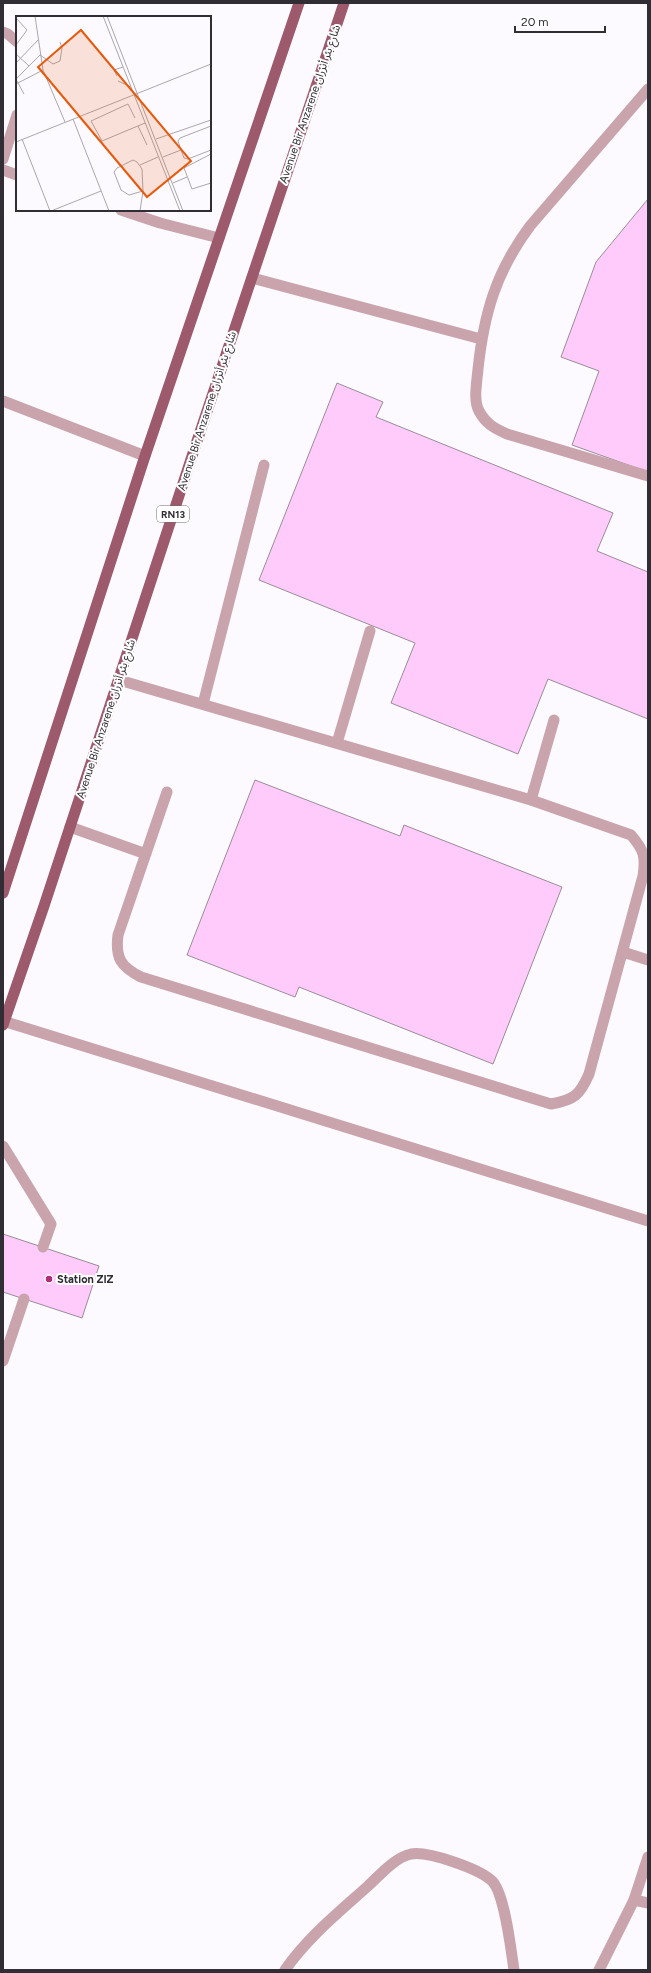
<svg xmlns="http://www.w3.org/2000/svg" width="651" height="1973" font-family="Figtree,'Noto Sans Arabic',sans-serif">
  <rect width="100%" height="100%" fill="#fcfafe"/>
  <path fill="#fecbfa" stroke="#9a8c99" d="M648 199V472L572 445 599 371 561 357 596 262Z
    M337 383 383 402 376 417 613 513 597 551 648 572V719L548 679 518 754 391 703 415 643 259 580Z
    M255 780 400 836 404 825 562 887 493 1064 299 987 295 997 187 955Z
    M3 1234 99 1266 82 1318 3 1292Z"/>
  <g fill="none" stroke-linecap="round" stroke-linejoin="round">
    <path stroke="#caa4ad" stroke-width="11" d="M3 32 8 34 17 42
      M648 89 530 226C496 272 484 313 478 369 477 382 473 400 479 411 486 424 494 428 507 434L648 476
      M3 159 17 115
      M3 170 17 175
      M121 210 160 223 219 238
      M252 278 481 339
      M119 680 531 800 631 835C644 850 646 857 643 876L589 1074C580 1095 574 1100 551 1104L141 977C121 967 115 958 118 935L167 792
      M203 704 264 465
      M337 743 370 631
      M531 800 554 720
      M70 827 146 854
      M623 952 648 960
      M3 1146 51 1224 43 1247
      M3 1361 24 1299
      M634 1900 648 1903
      M285 1970C308 1937 338 1913 368 1886 380 1875 394 1858 411 1854 428 1851 481 1869 493 1882 505 1896 511 1950 514 1970"/>
    <path stroke="#caa4ad" stroke-width="11" d="M3 401 145 456
      M599 1970 634 1900 648 1857"/>
    <path stroke="#caa4ad" stroke-width="11" d="M3 1021 648 1221"/>
    <path stroke="#9c5a6c" stroke-width="11" d="M3 893 145 456 299 3
      M3 1025 44 906 196 444 344 3"/>
  </g>
  <circle fill="#ae2d79" stroke="#fff" stroke-width="1.5" cx="49" cy="1279" r="4"/>
  <g text-anchor="middle" dominant-baseline="central" stroke-width="4" stroke-linejoin="round" paint-order="stroke">
    <rect fill="#fff" stroke="#6e6c71" stroke-width="1" x="157" y="506" width="32" height="16" rx="3"/>
    <g font-size="10" font-weight="bold" fill="#302d34">
      <text x="173" y="514">RN13</text>
    </g>
    <g font-size="11" fill="#302d34" stroke="#fff">
      <text transform="translate(310 104) rotate(-71)">Avenue Bir Anzarene شارع بئر أنزران</text>
      <text transform="translate(207 411) rotate(-72)">Avenue Bir Anzarene شارع بئر أنزران</text>
      <text transform="translate(106 719) rotate(-72)">Avenue Bir Anzarene شارع بئر أنزران</text>
    </g>
    <g font-size="11" font-weight="bold" fill="#302d34" stroke="#fff" text-anchor="start">
      <text x="57" y="1279">Station ZIZ</text>
    </g>
  </g>
  <g transform="translate(16 16)">
    <rect width="195" height="195" fill="#fcfafe"/>
    <path fill="none" stroke="#aaa8ad" stroke-width="1" d="M19 0 27 54 49 106M87 0 164 195M91 0 167 195M0 2 11 14 0 29M0 38 13 50M0 47 22 24M101 60 98 54 107 51M0 63 24 39 37 48 44 45 46 32 44 26M1 65 8 78M102 65 115 71M0 68 27 54M119 102 112 88 75 105 86 125 129 107M57 103 93 195M122 110 131 129M6 123 34 195M140 123 195 104M0 126 195 48M165 134 162 125 164 122 195 110M195 138 168 152 176 173 195 167M147 141 165 134 168 142 172 143 195 134M117 144 121 146 126 153 127 175 113 179 105 174 98 156 101 152ZM124 149 142 141M157 167 171 161M35 195 85 175M124 195 127 175"/>
    <path fill="#e8590c" fill-opacity="0.15" stroke="#e8590c" stroke-width="2" d="M65 14 175 145 131 181 22 51Z"/>
    <rect width="195" height="195" fill="none" stroke="#302d34" stroke-width="2"/>
  </g>
  <rect width="651" height="1973" fill="none" stroke="#302d34" stroke-width="8"/>
  <path d="M515 26v6h90v-6" fill="none" stroke="#302d34" stroke-width="2"/>
  <text x="521" y="26" font-size="12" fill="#302d34" stroke="#ffffff" stroke-width="3" paint-order="stroke">20 m</text>
</svg>
